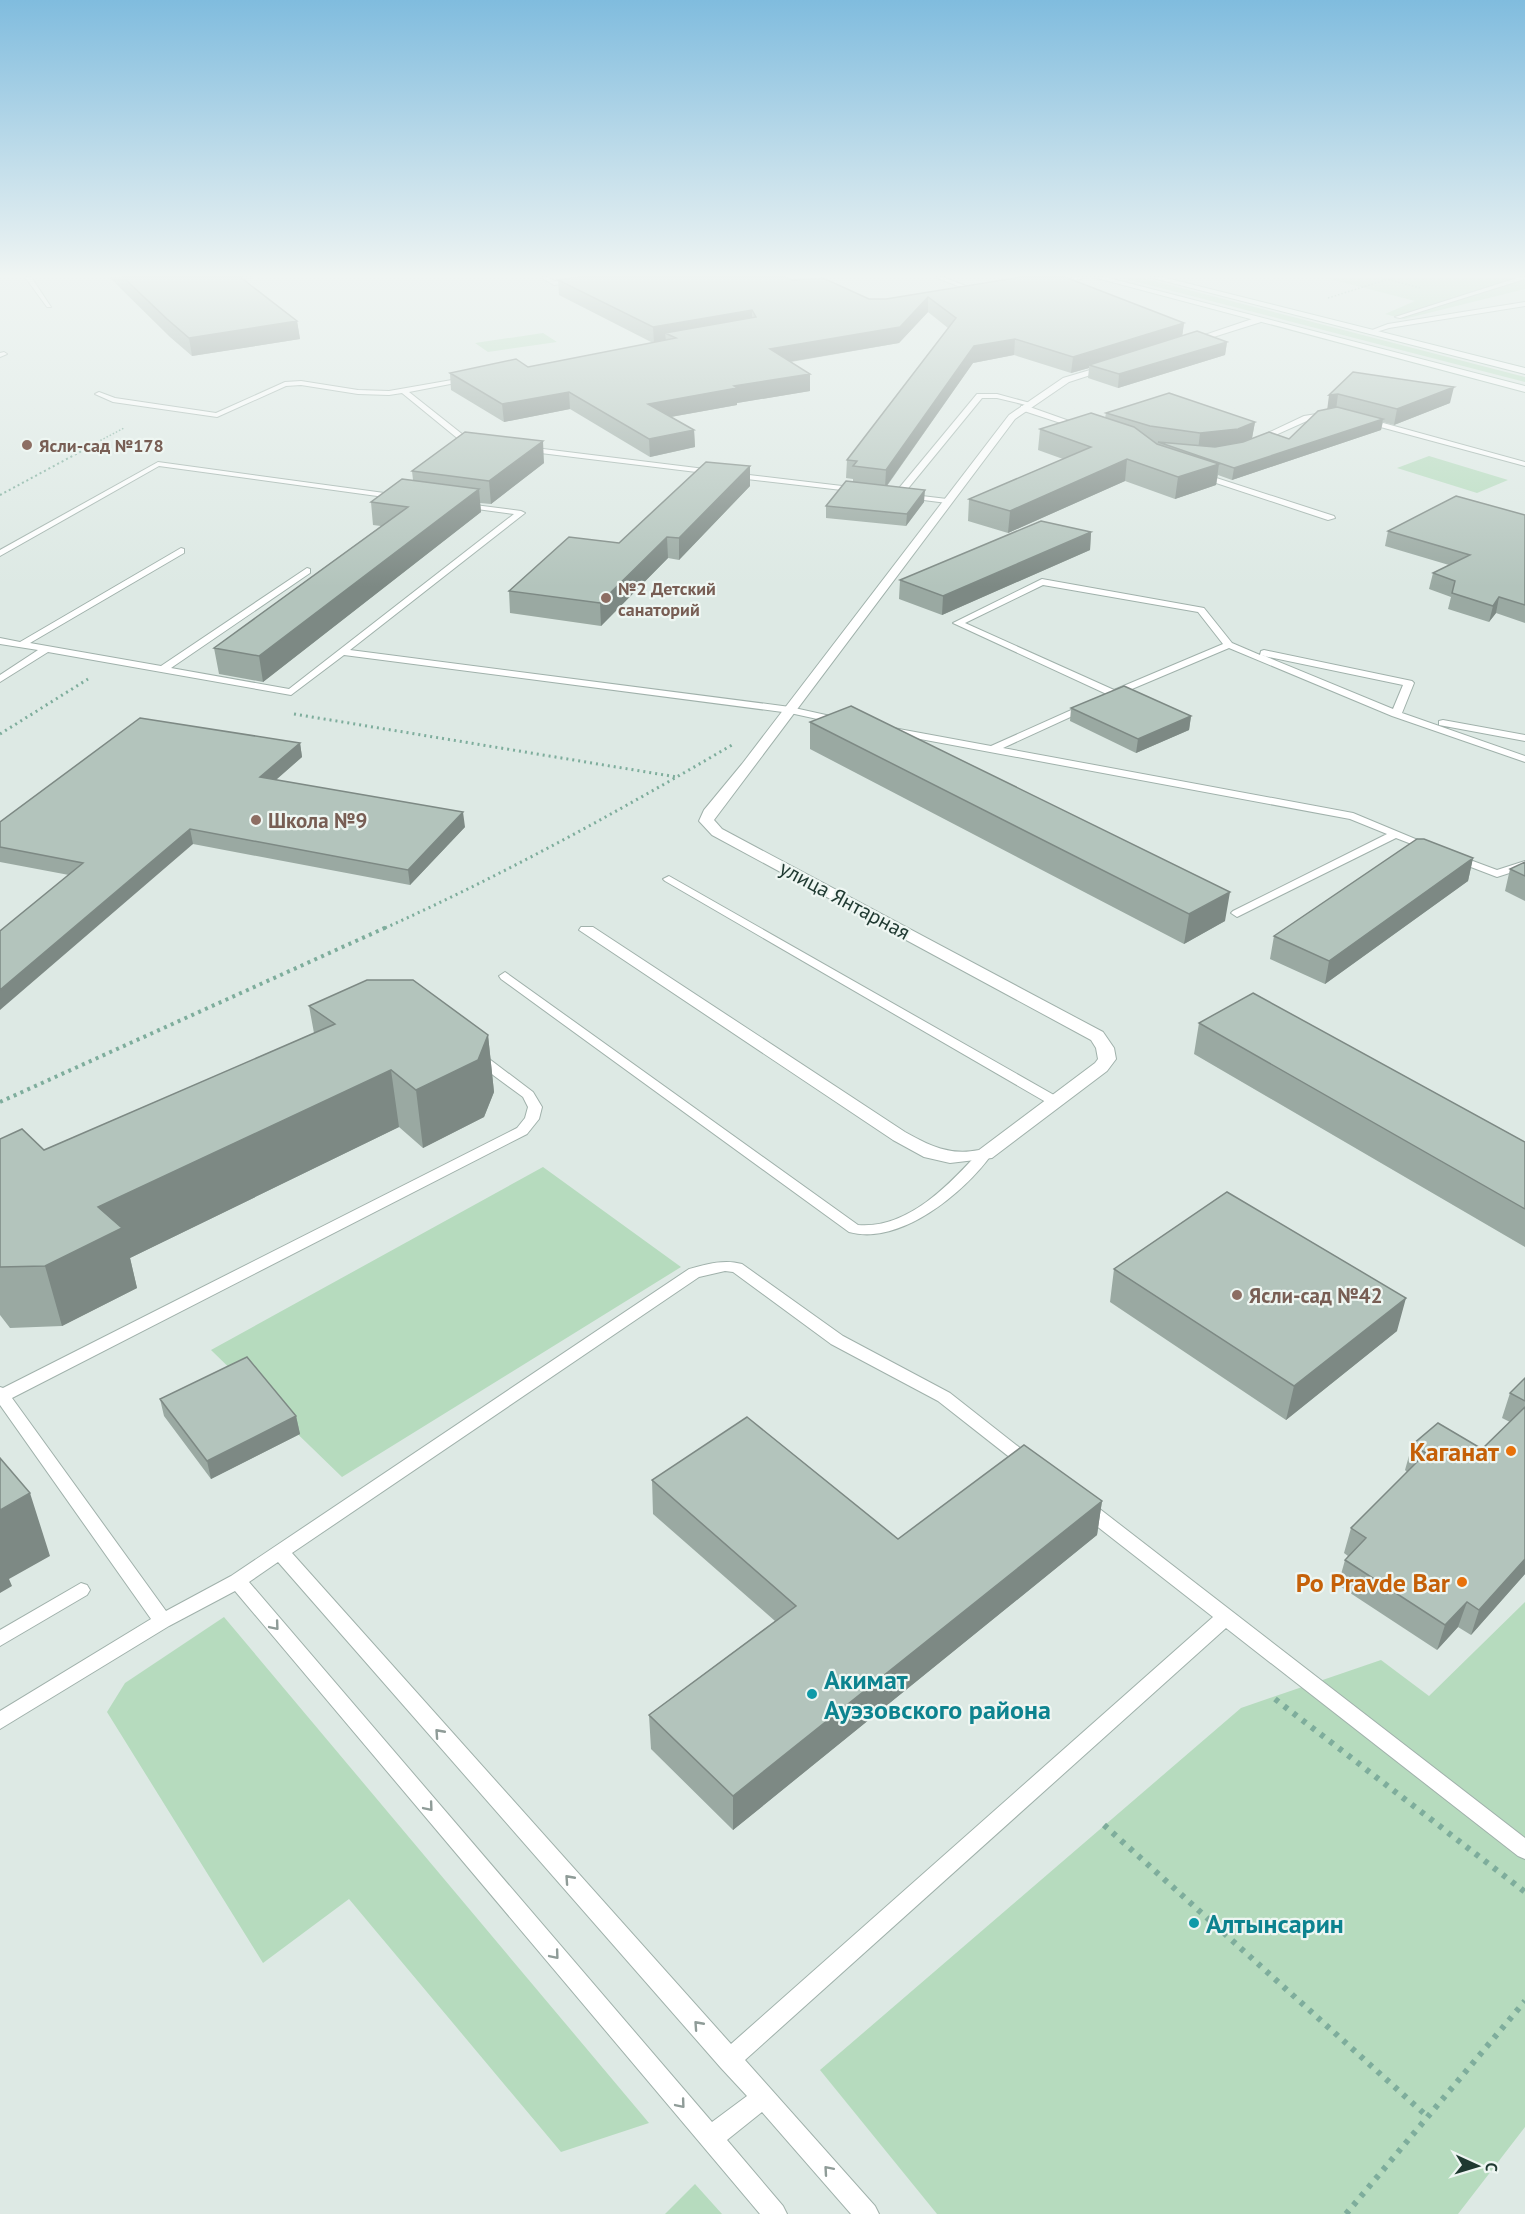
<svg xmlns="http://www.w3.org/2000/svg" width="1525" height="2214" font-family="'PT Sans',sans-serif">
  <rect width="100%" height="100%" fill="#dde9e4"/>
  <path fill="#b6dbbe" d="M1118 277H1139L1525 377V382Z
    M1322 277H1525V289L1404 319 1385 314 1415 301Z
    M543 333 557 342 488 352 475 343Z
    M1429 456 1508 480 1477 493 1397 468Z
    M543 1167 681 1267 342 1477 211 1350Z
    M1525 1602V2127L1458 2214H937L820 2070 1241 1708 1381 1660 1429 1696Z
    M224 1617 649 2123 561 2152 349 1899 263 1963 107 1712 125 1683Z
    M695 2184 722 2214H665Z"/>
  <g fill="none" stroke-linecap="round" stroke-linejoin="round">
    <defs>
      <path id="lane" d="M25 277H31L51 307H47Z
        M237 277H253L225 282 222 280Z
        M540 277H547L555 281 607 277 554 285Z
        M935 277H943L981 292 976 293Z
        M1077 277H1090L1054 284 1051 282Z
        M1520 277H1525V279L1400 318 1395 317Z
        M1525 302V306L1389 328 1370 334 1367 332 1388 324Z
        M0 353 4 352 7 354 0 357Z
        M469 377 471 380 409 392 467 438 478 440 479 442 475 444 462 442 402 393 389 395 358 394 301 385 286 386 217 417 113 402 95 394 99 392 115 398 216 413 285 382 301 381 358 390 389 391Z
        M977 394H997L1034 404 1030 406 997 398H982L901 497H895V493Z
        M1021 406H1027L1089 428 1082 430 1021 410Z
        M1329 412H1332V416L1309 420 1260 442 1253 440 1304 416Z
        M1365 418 1525 462V466L1362 422 1361 420Z
        M527 447 713 470 717 472 713 474 524 451V447Z
        M158 462 399 495 403 497 399 499 159 466 0 556V550Z
        M732 473 859 488 863 490 859 492 729 477V473Z
        M1201 473 1334 516 1335 518 1328 520 1198 477 1197 475Z
        M905 494 947 499 951 501 947 503 908 498H905Z
        M459 503 521 511 525 513 350 650 790 707 844 719 845 721 840 724 790 713 344 655 291 695 48 652 0 682V675L38 650 0 644V638L20 642 181 548 184 549V553L30 643 161 666 307 568 310 569V573L171 668 289 689 514 514 462 507H459Z
        M1042 579 1204 608 1232 643 1260 655 1261 651 1264 650 1412 681 1414 683 1402 713 1525 756V762L1392 716 1229 648 1113 697 953 623ZM1043 585 1198 612 1223 644 1114 690 965 623ZM1262 655 1264 656 1403 685 1393 709Z
        M1087 703 1092 706 1090 708 1003 748 1353 813 1437 848 1435 850H1427L1396 838 1237 917 1231 913 1233 911 1387 834 1350 819 888 733 883 730 888 727 991 746Z
        M1443 720 1525 735V741L1439 725V721Z
        M1454 854 1497 870 1525 861V868L1497 877 1450 859V855Z
        M669 876 1061 1099 1063 1102 1056 1106 1051 1105 665 881 663 879Z
        M505 972 858 1225C908 1229 949 1185 980 1151H990L992 1154C964 1193 900 1246 849 1232L501 979 499 976Z
        M479 1054 484 1055 533 1092 542 1107 539 1119 527 1134 12 1398 166 1611 231 1576 689 1269C707 1264 724 1259 742 1264L843 1336 950 1393 1034 1459 1036 1463 1034 1467 1028 1469 1022 1467 938 1401 831 1344 733 1272 725 1271 699 1277 292 1553 731 2044 1213 1617 1080 1513 1077 1508 1080 1503 1086 1501 1092 1503 1525 1838V1859L1518 1856 1226 1628 745 2060 875 2206 879 2214H851L762 2112 727 2140 783 2206 787 2214H760L235 1591 169 1626 0 1729V1711L151 1619 0 1405V1387L3 1388 517 1128 525 1118 528 1107 523 1097 474 1061 472 1058ZM278 1562 721 2068 747 2096 712 2122 249 1582Z
        M81 1583 87 1585 90 1590 87 1595 0 1646V1630Z"/>
      <path id="street" d="M1258 317 1261 322 1188 345 1181 343Z
        M1107 365 1115 367 1069 382 1015 419 714 820 722 829 1103 1032 1114 1048 1116 1059 1107 1071 992 1158 950 1163 924 1157 893 1140 579 930 581 927H593L905 1132C930 1146 950 1156 979 1150L1095 1063 1098 1059 1096 1048 1091 1040 712 835 699 821 704 810 742 764 1009 415 1063 378Z"/>
      <path id="secondary" d="M1093 277H1105L1525 386V392Z
        M1149 277H1162L1525 368V374Z"/>
    </defs>
    <use href="#lane" stroke="#a0b1ab" stroke-width="2"/>
    <use href="#street" stroke="#a0b1ab" stroke-width="2"/>
    <use href="#secondary" stroke="#9db5ab" stroke-width="2"/>
    <path stroke="#7ead9c" stroke-width="1.5" stroke-dasharray="1.5 2" stroke-linecap="butt" d="M1378 277 1421 288
      M1328 298 1395 277
      M88 447 124 428"/>
    <path stroke="#7ead9c" stroke-width="2" stroke-dasharray="2 3" stroke-linecap="butt" d="M0 495 91 446"/>
    <path stroke="#7ead9c" stroke-width="3" stroke-dasharray="2 4" stroke-linecap="butt" d="M294 714 677 777
      M0 734 88 679
      M385 928C505 874 619 811 732 745"/>
    <path stroke="#7ead9c" stroke-width="4" stroke-dasharray="3 4.5" stroke-linecap="butt" d="M0 1102 389 926"/>
    <path stroke="#7ead9c" stroke-width="6" stroke-dasharray="4.5 7" stroke-linecap="butt" d="M1275 1699 1525 1892
      M1104 1825 1428 2117
      M1346 2214 1525 2001"/>
    <use href="#lane" fill="#fff" fill-rule="evenodd"/>
    <use href="#street" fill="#fff" fill-rule="evenodd"/>
    <use href="#secondary" fill="#fff" fill-rule="evenodd"/>
  </g>
  <path fill="#9aa9a2" d="M109 277H240L297 321 300 339 192 356 170 337Z
    M1021 277 1184 323 1182 335 1227 342 1225 355 1118 388 1088 378 1089 368 1071 373 1014 355 973 363 887 486 924 502 906 526 826 518V506L853 481V479L846 478 847 460 948 328 928 312 899 343 791 362 810 374V391L737 403V405L671 417 694 430 695 447 650 457 570 409 504 422 451 390 450 373 528 367 653 343 559 295 558 280H792L869 299H886Z
    M1353 372 1450 403 1394 425 1383 422 1381 430 1232 480 1218 475 1216 485 1175 499 1125 481 1008 533 968 521 969 499 1063 459 1038 450 1040 429 1105 418 1106 413 1255 422 1252 438 1289 439 1327 409Z
    M544 463 491 504 480 503 481 512 263 682 219 674 214 648 381 526 373 525 371 502 413 480 412 471Z
    M750 466V486L679 560 668 558 601 626 510 613 509 591 619 543Z
    M1525 515V623L1496 613 1489 622 1448 609 1451 597 1429 589 1433 573 1449 565 1385 546 1388 531Z
    M1091 532 1090 550 942 615 899 599 900 580Z
    M1071 708 1191 716 1189 730 1136 753 1070 721Z
    M810 722 1225 921 1184 944 810 749Z
    M300 743 302 757 276 780 465 827 410 885 193 844 69 875 0 862V822Z
    M1473 858 1468 881 1325 984 1270 959 1274 936Z
    M1525 862V901L1505 891 1510 869Z
    M309 1006 488 1035 494 1092 484 1117 423 1148 399 1127 130 1258 137 1288 62 1326 10 1328 0 1315V1139L44 1150 314 1033Z
    M1199 1023 1525 1142V1247L1194 1054Z
    M1114 1269 1397 1331 1286 1420 1110 1302Z
    M1525 1378V1574L1471 1635 1458 1627 1437 1650 1338 1585 1345 1560 1348 1556 1344 1553 1351 1528 1407 1472 1405 1470 1412 1445 1482 1449 1510 1422 1502 1418 1510 1393Z
    M160 1399 296 1416 300 1434 211 1479 164 1416Z
    M652 1480 898 1539 1102 1501 1097 1535 733 1830 651 1749 649 1715 775 1621 653 1514Z"/>
  <path fill="#7d8984" d="M928 297V312L899 343 770 365V349Z
    M752 310V326L665 333 666 341 654 343 653 327Z
    M297 321 300 339 192 356 189 338Z
    M1184 323 1182 338 1089 365V368L1071 373 1073 357Z
    M1015 339 1014 355 973 363 885 488 886 470 974 346Z
    M1227 342 1225 355 1118 388 1119 374Z
    M810 374V391L737 403V405L648 421V404L734 386Z
    M1454 387 1450 403 1394 425 1397 409Z
    M569 392 570 409 504 422 502 404Z
    M1338 394 1336 410 1327 411 1329 395Z
    M1383 419 1381 430 1232 480 1234 468Z
    M1255 422 1252 438 1235 446 1198 450 1200 433Z
    M694 430 695 447 650 457 649 439Z
    M543 441 544 463 491 504 489 481Z
    M1127 459 1125 481 1008 533 1010 511Z
    M1219 464 1216 485 1175 499 1178 477Z
    M750 466V486L679 560V538Z
    M479 489 481 512 263 682 259 656Z
    M925 490 924 502 906 526 907 514Z
    M1091 532 1090 550 942 615 943 596Z
    M667 537 668 558 601 626 600 603Z
    M1499 597 1496 613 1489 622 1493 606Z
    M1191 716 1189 730 1136 753 1138 739Z
    M300 743 302 757 263 791 260 777Z
    M463 812 465 827 410 885 408 870Z
    M190 829 193 844 0 1010V990Z
    M1473 858 1468 881 1325 984 1329 961Z
    M1230 892 1225 921 1184 944 1189 914Z
    M488 1035 494 1092 484 1117 423 1148 416 1090Z
    M391 1070 399 1127 130 1258 137 1288 62 1326 45 1266 98 1207Z
    M1406 1298 1397 1331 1286 1420 1294 1386Z
    M296 1416 300 1434 211 1479 207 1461Z
    M30 1493 50 1556 9 1579 12 1586 0 1593V1510Z
    M1102 1501 1097 1535 733 1830V1796Z
    M1525 1559V1574L1471 1635 1479 1610Z
    M1467 1602 1458 1627 1437 1650 1445 1625Z"/>
  <path fill="#b3c4bc" stroke="#7d8984" stroke-width="1.5" d="M123 277H240L297 321 189 338 167 319Z
    M578 277H786L792 280 823 278 869 299H886L1021 277H1065L1184 323 1073 357 1015 339 974 346 886 470 853 466 857 461 847 460 956 318 928 297 900 327 770 349 810 374 734 386 737 388 648 404 694 430 649 439 569 392 502 404 450 373 516 359 528 367 676 338 665 333 756 317 752 310 653 327 558 280Z
    M1197 331 1227 342 1119 374 1089 365Z
    M1353 372 1454 387 1397 409 1338 394 1329 395Z
    M1169 393 1255 422 1238 429 1200 433 1150 426 1106 413Z
    M1337 407 1383 419 1234 468 1158 442 1215 447 1243 442 1269 432 1289 439 1318 411Z
    M1091 413 1134 427 1157 444 1219 464 1178 477 1127 459 1010 511 969 499 1091 447 1040 429Z
    M465 432 543 441 489 481 412 471Z
    M706 462 750 466 679 538 667 537 600 603 509 591 569 537 619 543Z
    M402 479 479 489 259 656 214 648 408 507 371 502Z
    M846 481 925 490 907 514 826 506Z
    M1456 496 1525 515V605L1499 597 1493 606 1452 593 1455 581 1433 573 1470 555 1388 531Z
    M1041 521 1091 532 943 596 900 580Z
    M1124 686 1191 716 1138 739 1071 708Z
    M851 706 1230 892 1189 914 810 722Z
    M140 718 300 743 260 777 463 812 408 870 190 829 0 990V931L83 863 0 847V822Z
    M1417 839H1424L1473 858 1329 961 1274 936Z
    M1525 862V876L1510 869Z
    M367 980H413L488 1035 478 1060 416 1090 391 1070 98 1207 122 1228 45 1266 0 1267V1139L22 1129 44 1150 335 1024 309 1006Z
    M1253 993 1525 1142V1209L1199 1023Z
    M1227 1192 1406 1298 1294 1386 1114 1269Z
    M247 1357 296 1416 207 1461 160 1399Z
    M1525 1378V1401L1510 1393Z
    M1525 1407V1559L1479 1610 1467 1602 1445 1625 1345 1560 1366 1538 1351 1528 1426 1453 1412 1445 1438 1423 1482 1449Z
    M747 1417 898 1539 1024 1445 1102 1501 733 1796 649 1715 796 1606 652 1480Z
    M0 1458 30 1493 0 1510Z"/>
  <defs><path id="oneway-chevron" d="M-2-3.5L2.5 0L-2 3.5" fill="none" stroke-width="1.6" stroke-linecap="round" stroke-linejoin="round" transform="scale(1.5)"/></defs>
  <g stroke="#8f9c98">
    <use href="#oneway-chevron" transform="translate(275 1626) rotate(50)"/>
    <use href="#oneway-chevron" transform="translate(439 1733) rotate(-132)"/>
    <use href="#oneway-chevron" transform="translate(429 1807) rotate(50)"/>
    <use href="#oneway-chevron" transform="translate(569 1879) rotate(-132)"/>
    <use href="#oneway-chevron" transform="translate(555 1955) rotate(50)"/>
    <use href="#oneway-chevron" transform="translate(698 2025) rotate(-132)"/>
    <use href="#oneway-chevron" transform="translate(681 2104) rotate(50)"/>
    <use href="#oneway-chevron" transform="translate(828 2170) rotate(-131)"/>
  </g>
  <linearGradient id="sky" x2="0" y2="1"><stop stop-color="#80bcde"/><stop offset="0.47" stop-color="#f0f5f3"/><stop offset="1" stop-color="#f0f5f3" stop-opacity="0"/></linearGradient>
  <rect width="1525" height="587" fill="url(#sky)"/>
  <g fill="#8d6e63" stroke="#eef6f2" stroke-width="2">
    <circle cx="27" cy="445" r="6"/>
    <circle cx="606" cy="598" r="6"/>
    <circle cx="256" cy="820" r="6"/>
    <circle cx="1237" cy="1295" r="6"/>
  </g>
  <g fill="#e8710a" stroke="#eef6f2" stroke-width="2">
    <circle cx="1511" cy="1451" r="6"/>
    <circle cx="1462" cy="1582" r="6"/>
  </g>
  <g fill="#0f9aa8" stroke="#eef6f2" stroke-width="2">
    <circle cx="812" cy="1694" r="6"/>
    <circle cx="1194" cy="1923" r="6"/>
  </g>
  <g text-anchor="middle" dominant-baseline="central" stroke-width="4.5" stroke-linejoin="round" paint-order="stroke">
    <g font-size="18" font-weight="bold" fill="#785e54" stroke="#eef6f2" text-anchor="start">
      <text x="39" y="445">Ясли-сад №178</text>
      <text x="618" y="588">№2 Детский<tspan x="618" dy="21">санаторий</tspan></text>
    </g>
    <g font-size="21" font-weight="bold" fill="#785e54" stroke="#eef6f2" text-anchor="start">
      <text x="268" y="820">Школа №9</text>
      <text x="1249" y="1295">Ясли-сад №42</text>
    </g>
    <g font-size="21" fill="#1f3931" stroke="#eef6f2">
      <text transform="translate(845 900) rotate(28)">улица Янтарная</text>
    </g>
    <g font-size="26" font-weight="bold" fill="#c56008" stroke="#eef6f2" text-anchor="end">
      <text x="1499" y="1451">Каганат</text>
      <text x="1450" y="1582">Po Pravde Bar</text>
    </g>
    <g font-size="26" font-weight="bold" fill="#0d838f" stroke="#eef6f2" text-anchor="start">
      <text x="824" y="1679">Акимат<tspan x="824" dy="30">Ауэзовского района</tspan></text>
      <text x="1206" y="1923">Алтынсарин</text>
    </g>
  </g>
  <g transform="translate(1477 2166) rotate(94)" stroke="#eef6f2" stroke-width="4.5" paint-order="stroke">
  <path d="M0-4.5L10 22L0 15L-10 22Z" fill="#1f3931"/>
  <text y="-9" font-size="16" font-weight="bold" text-anchor="middle" fill="#1f3931">С</text>
  </g>
</svg>
